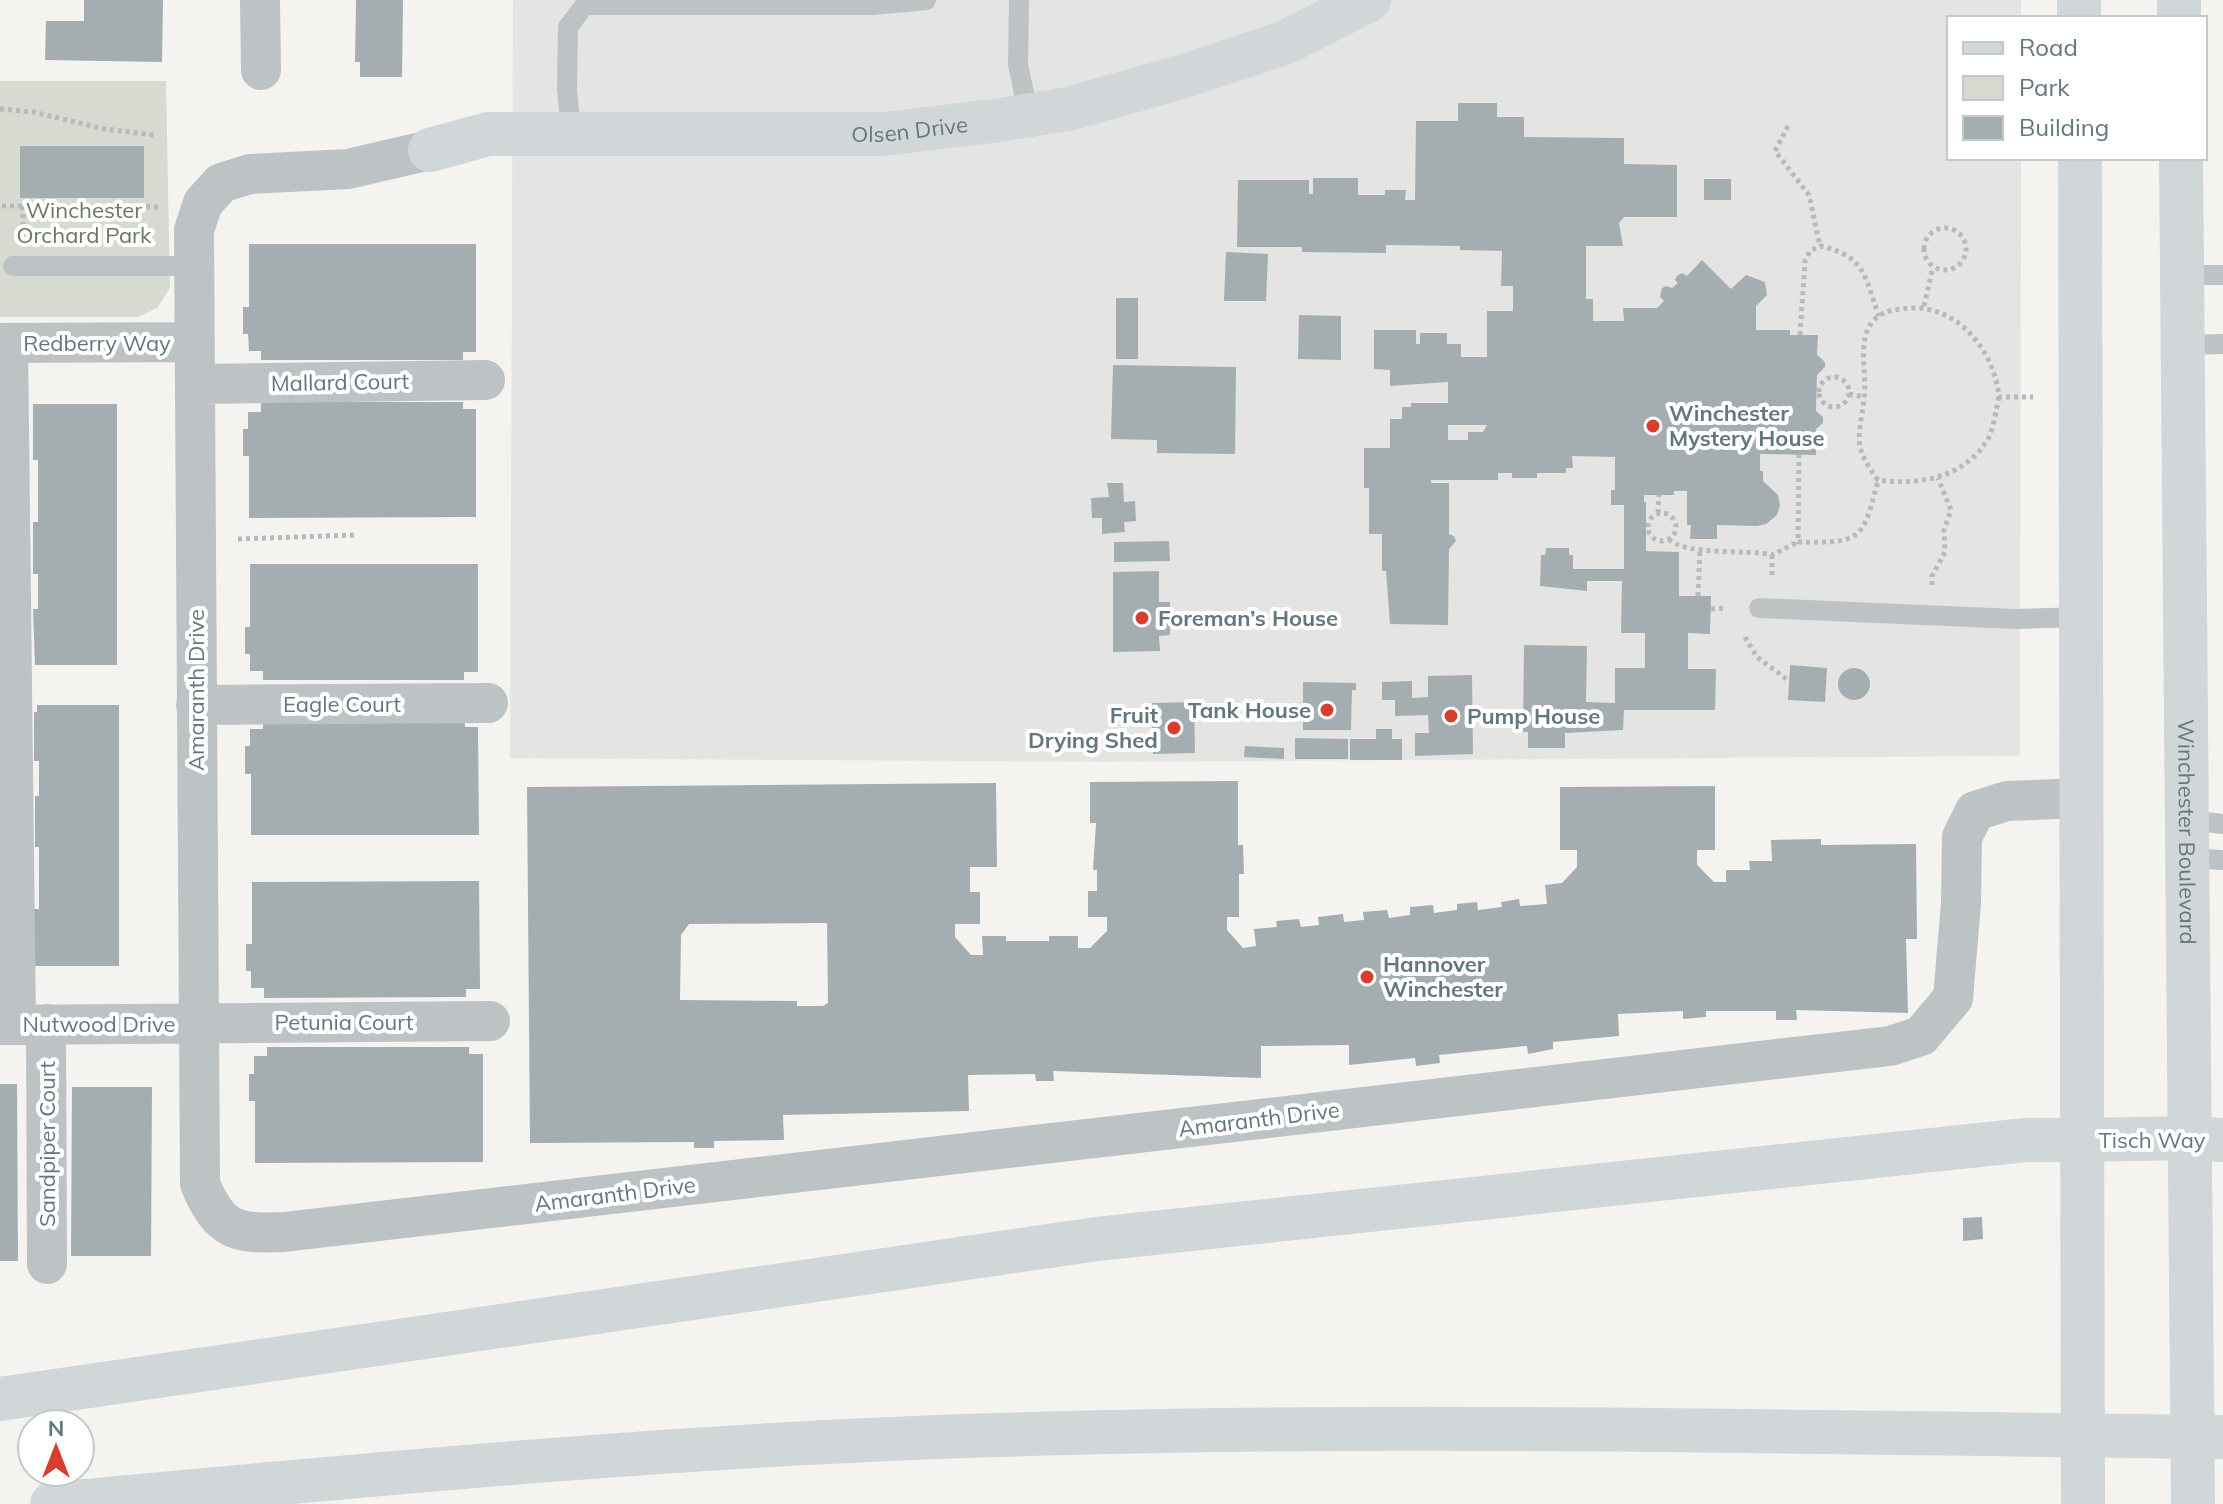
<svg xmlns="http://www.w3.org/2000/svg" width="2223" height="1504" viewBox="0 0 2223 1504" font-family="Mulish,sans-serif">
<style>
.built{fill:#e4e5e3}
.green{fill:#d6dad1}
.building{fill:#a4aeb0;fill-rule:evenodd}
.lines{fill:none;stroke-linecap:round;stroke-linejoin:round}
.path{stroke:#b7babc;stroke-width:5;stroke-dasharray:4 4;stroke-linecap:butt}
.lane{stroke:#bdc2c4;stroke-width:20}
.street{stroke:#bdc2c4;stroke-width:40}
.secondary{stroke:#d1d6d9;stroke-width:44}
.primary{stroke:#d1d6d9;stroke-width:44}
.highway{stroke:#d1d6d9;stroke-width:44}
.poi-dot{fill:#d73e2d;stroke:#fff;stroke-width:3}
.labels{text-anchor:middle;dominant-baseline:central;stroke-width:8;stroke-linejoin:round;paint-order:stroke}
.street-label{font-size:22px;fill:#64777f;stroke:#fff}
.park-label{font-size:22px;fill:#697763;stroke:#fff}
.poi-label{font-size:22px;font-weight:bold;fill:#64777f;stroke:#fff;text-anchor:start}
</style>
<rect width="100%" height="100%" fill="#f4f3f0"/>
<path class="built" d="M513 0H2021V18H1949V158H2021L2020 756 1105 762 510 758Z"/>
<path class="green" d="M0 81H166L170 288 157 308 138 317H0Z"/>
<path class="building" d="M84 0H163L162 62 45 60 46 21H84Z
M356 0H403L402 77H360V62H355Z
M1458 103H1497V117H1524V137L1624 138V164L1677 165V217H1624L1619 223 1623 246H1586V299H1593V321H1624L1623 308H1657L1664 301 1660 297 1662 288 1666 286 1672 288 1678 283 1675 280 1677 276 1682 273 1687 276 1702 260 1731 289 1746 275 1765 282 1767 295 1756 306V330H1790V335H1818L1817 355 1825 362V367L1817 375 1816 411 1823 417V423L1816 429V455L1760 454V471H1763V481L1778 495 1780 505 1777 515 1766 524 1757 526 1717 525V539H1690L1691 525H1687V491H1674V495H1644V502H1646V551L1679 552V596H1711L1710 634 1688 633V669H1716L1715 710H1624L1623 730 1565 733V748H1528V732H1523L1524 645 1587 646 1586 702 1615 703V668H1645V633H1621L1622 581H1587V591L1540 586 1541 555H1545L1546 548H1569V555H1573V569H1624V505H1611V490H1615V457L1572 456 1573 468H1566V473H1537V478H1512V473H1498V480H1431V483H1449V534L1454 536 1456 541 1449 549 1448 625 1390 624 1386 571H1382V534H1369V488H1364V448H1390V419H1402V407H1411V403H1448V382L1390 386V370L1374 369V330H1416V344H1420V333H1447V344H1461V357H1487V311H1513V286H1501L1502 251 1460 250V246L1386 245V253L1302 252V247H1237L1238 180H1309V194H1313V178H1358V195H1385V190H1406L1405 200H1415L1416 121H1458ZM1448 425H1487L1483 432H1468V440H1448Z
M20 146H144V198H20Z
M1704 179H1731V200H1704Z
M249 244H476V352H463V360H261V351H249L248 334H243V307H249Z
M1226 252 1268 254 1266 301H1224Z
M1116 298H1138V359H1116Z
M1299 315 1341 316V360L1298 359Z
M1113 365 1236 367 1235 454 1157 453V440L1111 439Z
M261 402H463V409H476V517L249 518V456H243V429H248V412H261Z
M33 404H117V665H35L33 609H38V574H33V522H38V460H33Z
M1107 483H1123L1124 502 1135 501 1136 521 1124 522 1125 532 1102 534V518H1092L1091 498 1109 497Z
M1169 541 1170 561 1114 562V542Z
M250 564H478V672H464V680H263V671H250V654H245V627H250Z
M1159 571V602H1170V635L1159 636 1160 651 1113 652V572Z
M1790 665 1827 668 1825 702 1788 700Z
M1838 684a16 16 0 1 1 32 0a16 16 0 1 1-32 0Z
M1472 675 1473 754 1415 756V733H1429L1428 715 1395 716V700H1382V682L1412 681V698L1428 697V676Z
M1303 682 1356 683V690H1352L1351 730H1303Z
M1194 702 1195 753 1153 754 1152 703Z
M37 705H119V966H34V909H39V847H35V796H39V761H34V712H37Z
M464 719 465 727H478L479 835H251V774H245V746H250V729H263V720Z
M1376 729H1392V739H1402V760H1350V739H1376Z
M1295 738 1348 739V759H1295Z
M1245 746 1284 748V759L1244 757Z
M1238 781V845H1243L1244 874H1239V917H1227V930L1243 948 1256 946 1254 929 1277 927 1276 921 1299 919 1301 927 1319 925 1318 917 1343 914 1344 922 1364 920 1363 912 1387 910 1389 918 1410 915V907L1433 905 1434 913 1457 910V904L1477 902 1478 910 1502 907 1501 902 1519 899 1520 906 1547 904 1545 885 1562 883 1577 867V850H1560V787L1715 786V850H1697V865L1714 882H1726V870H1750L1749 861H1772L1771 840 1821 839V845L1916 844 1917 939H1906L1908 1013 1796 1010 1797 1020H1776V1011H1706V1017L1683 1019V1011L1618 1014 1619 1036 1553 1042V1049L1528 1054 1527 1046 1439 1055 1440 1063 1416 1066 1415 1058 1349 1065V1045L1261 1046V1078L1053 1071 1054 1081H1036L1035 1074 968 1075 969 1111 783 1115 784 1140 714 1141V1148H694V1142L530 1143 527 787 996 783 997 867H970V892H980V924H955V937L971 955H983L982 936H1006V941H1049V936H1078V948H1090L1107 931V917H1088V891H1097V870H1093L1096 823H1090V782ZM827 923 828 1003 823 1006H797V1001L680 1000 681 935 689 924Z
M479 881 480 989H466V997L264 998V988H251V971H246V944H252V882Z
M267 1047H469V1054H483V1162L255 1163V1101H249V1074H254V1056H267Z
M0 1084H17L18 1261H0Z
M72 1087H152L151 1256H71Z
M1982 1217 1983 1239 1963 1241V1218Z"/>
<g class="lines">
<path class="path" d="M0 109 33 112 105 129 154 135
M1788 126 1775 151 1809 195 1820 246
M2 206 159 207
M23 206V237
M1924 249a21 21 0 1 1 42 0a21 21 0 1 1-42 0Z
M1924 306 1933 267
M1800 335 1805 261 1810 251 1820 246C1866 256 1864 276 1879 316
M1819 392a15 15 0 1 1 30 0a15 15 0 1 1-30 0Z
M1849 394 1865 397
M1999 397C1996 409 1994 428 1988 439 1965 478 1918 486 1878 480 1852 445 1859 439 1864 399 1868 375 1856 341 1873 321 1881 312 1891 310 1901 309 1954 300 1994 348 1999 397H2033
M1799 454 1798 542C1860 543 1863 542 1878 480
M1658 513 1659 495
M1648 527a14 14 0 1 1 28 0a14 14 0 1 1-28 0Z
M238 539 355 535
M1669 539C1685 556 1745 549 1772 555L1798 542
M1772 555V578
M1932 585V576L1945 552 1944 530 1951 510 1938 478
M1698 596 1700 549
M1711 609 1727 608
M1745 637 1757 657 1789 681"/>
<path class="lane" d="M1019 0 1018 65 1029 116
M571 133 567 89 568 27 585 5H873L926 0
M13 266H194
M2183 275H2223
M2182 345 2223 344
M1759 608 2016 619 2081 617
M2188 820 2223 824
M2188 858 2223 860"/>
<path class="street" d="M260 0 261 70
M430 150 348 169 250 174 221 183 203 203 194 230 200 1184C220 1231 235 1234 284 1232L1890 1046 1921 1036 1953 998 1961 903 1962 837 1975 811 2007 801 2082 798
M0 343 195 342
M8 343 16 1025
M195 384 485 380
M196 705 488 703
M46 1024 47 1264
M0 1025 490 1021"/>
<g class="secondary">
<path id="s1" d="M430 150 488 134H884L1001 120 1068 109 1181 77 1284 43 1369 0"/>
<path d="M2191 1138 2223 1140"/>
</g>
<g class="primary">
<path d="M2079 0V18"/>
<path d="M2179 0V18"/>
<path d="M2080 158 2083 1504"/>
<path id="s2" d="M2181 158 2193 1504"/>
<path d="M2080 1140 2191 1138"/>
</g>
<path class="highway" d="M0 1399 1097 1239 2026 1140H2080
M52 1504C367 1475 683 1444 1000 1435 1407 1422 1815 1433 2223 1437"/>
</g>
<g class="poi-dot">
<circle cx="1653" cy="426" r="8"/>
<circle cx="1142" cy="618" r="8"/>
<circle cx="1327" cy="710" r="8"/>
<circle cx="1451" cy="716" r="8"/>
<circle cx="1174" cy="728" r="8"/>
<circle cx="1367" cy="977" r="8"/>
</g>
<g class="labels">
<g class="street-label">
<text stroke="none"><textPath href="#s1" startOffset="482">Olsen Drive</textPath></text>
<text x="97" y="343">Redberry Way</text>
<text transform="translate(340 382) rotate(-1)">Mallard Court</text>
<text transform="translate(196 690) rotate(-90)">Amaranth Drive</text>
<text x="342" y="704">Eagle Court</text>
<text stroke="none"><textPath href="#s2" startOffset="674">Winchester Boulevard</textPath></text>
<text x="344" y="1022">Petunia Court</text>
<text x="99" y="1024">Nutwood Drive</text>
<text transform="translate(1259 1119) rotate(-7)">Amaranth Drive</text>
<text x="2152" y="1140">Tisch Way</text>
<text transform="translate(47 1144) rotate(-90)">Sandpiper Court</text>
<text transform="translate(615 1194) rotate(-7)">Amaranth Drive</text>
</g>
<g class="park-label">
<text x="84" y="210">Winchester<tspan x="84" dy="25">Orchard Park</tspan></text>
</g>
<g class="poi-label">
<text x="1669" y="413">Winchester<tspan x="1669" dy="25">Mystery House</tspan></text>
<text x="1158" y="618">Foreman’s House</text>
<text x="1311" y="710" text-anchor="end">Tank House</text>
<text x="1158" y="715" text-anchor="end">Fruit<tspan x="1158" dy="25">Drying Shed</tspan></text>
<text x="1467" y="716">Pump House</text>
<text x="1383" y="964">Hannover<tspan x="1383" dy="25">Winchester</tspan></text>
</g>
</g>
<rect x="1947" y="16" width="260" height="144" fill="#ffffff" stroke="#c1c9cc" stroke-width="2"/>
<rect x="1963" y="42" width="40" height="12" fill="#d1d6d9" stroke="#c1c9cc" stroke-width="2"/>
<text x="2019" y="56" font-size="24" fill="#64777f">Road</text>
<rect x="1963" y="76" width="40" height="24" fill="#d6dad1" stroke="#c1c9cc" stroke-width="2"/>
<text x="2019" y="96" font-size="24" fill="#64777f">Park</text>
<rect x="1963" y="116" width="40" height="24" fill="#a4aeb0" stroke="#c1c9cc" stroke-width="2"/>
<text x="2019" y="136" font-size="24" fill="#64777f">Building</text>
<g transform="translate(56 1448)"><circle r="38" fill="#ffffff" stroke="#c1c9cc" stroke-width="2"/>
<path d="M0-6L14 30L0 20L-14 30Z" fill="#d73e2d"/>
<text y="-12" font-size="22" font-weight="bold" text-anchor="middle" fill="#64777f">N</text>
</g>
</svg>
